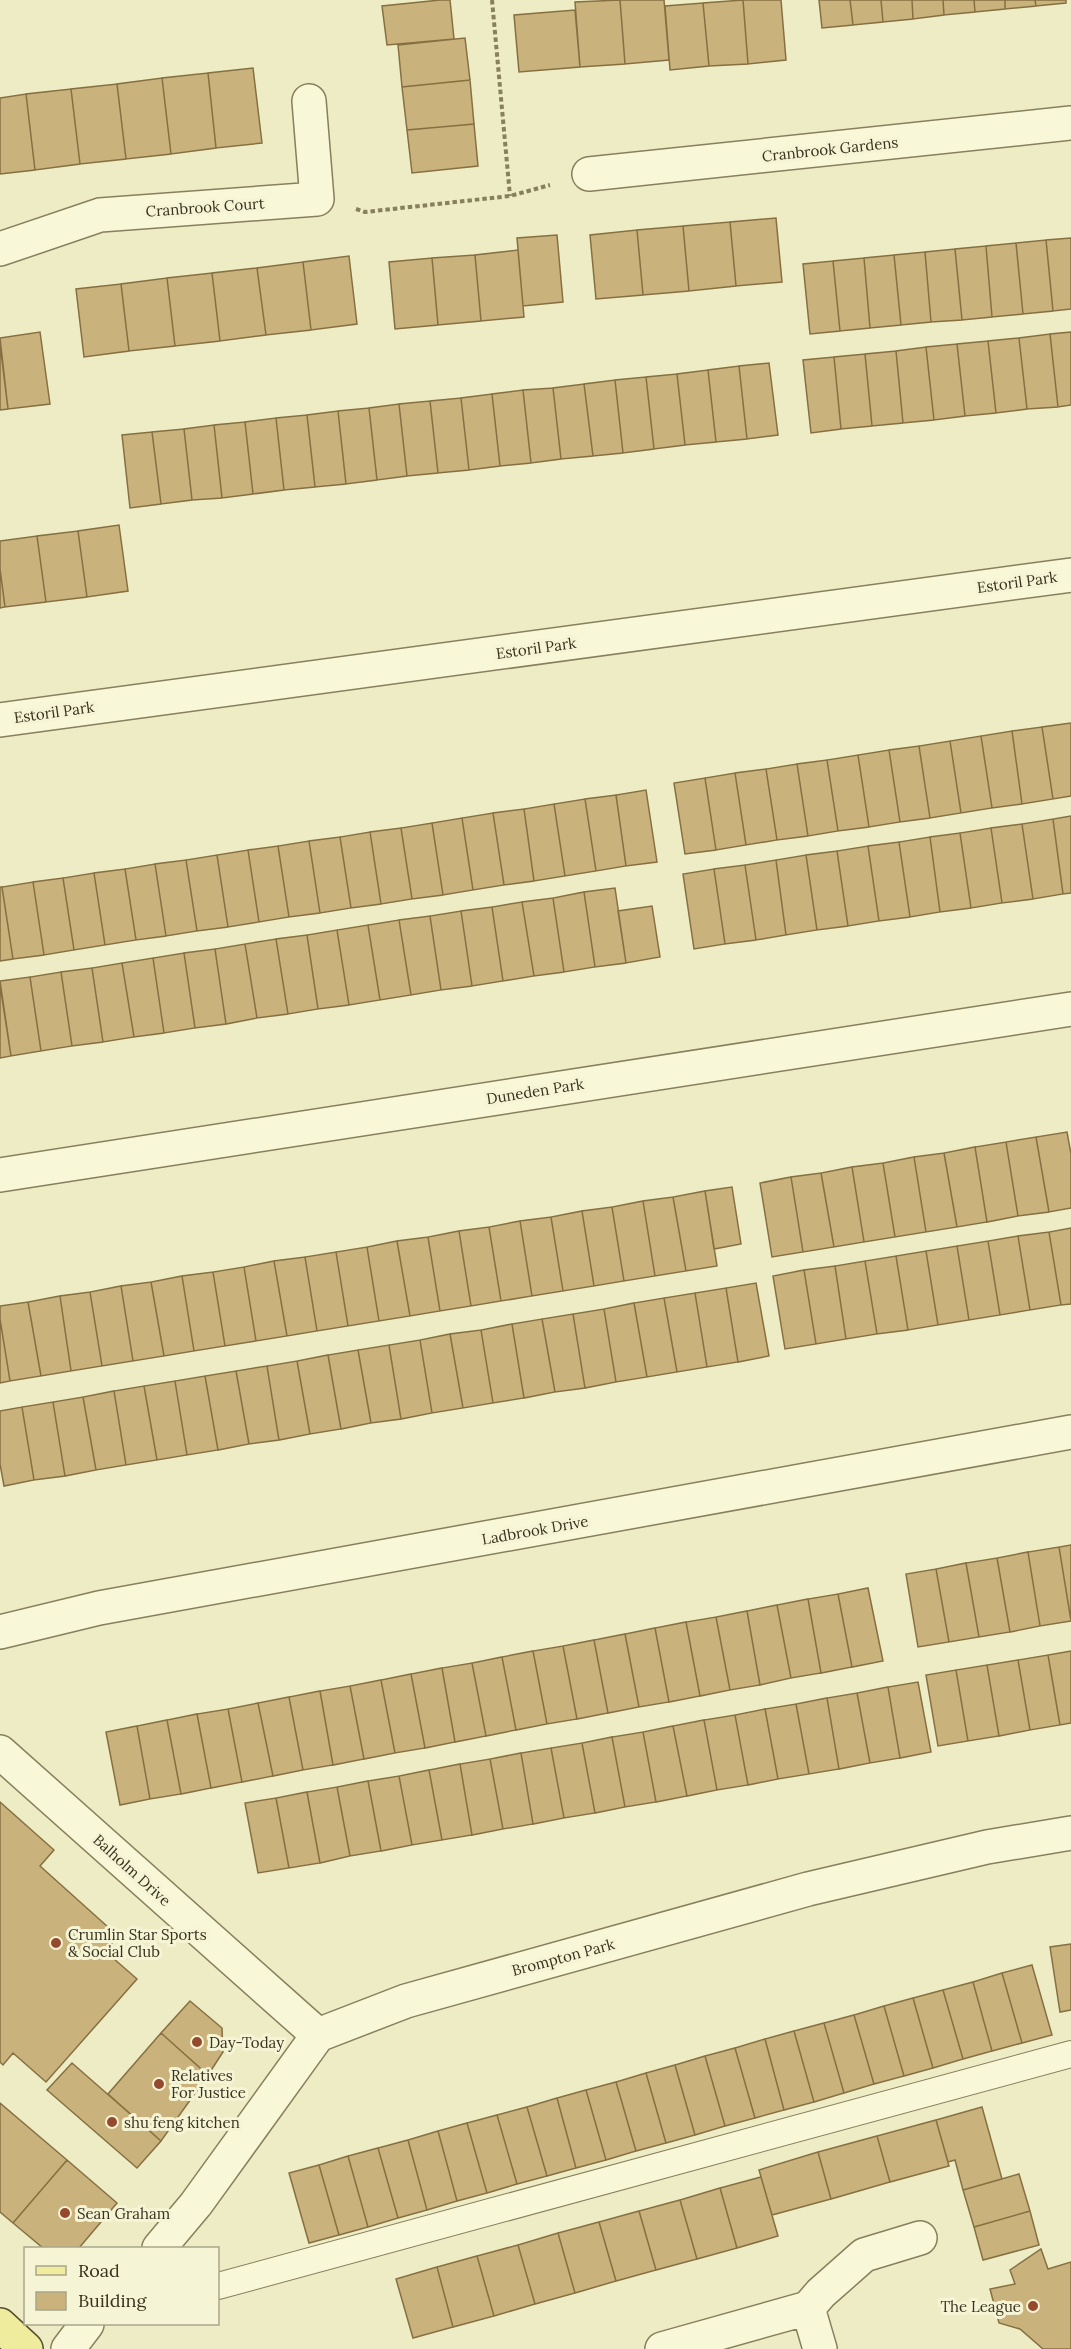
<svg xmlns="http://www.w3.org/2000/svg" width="1071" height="2349" viewBox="0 0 1071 2349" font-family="Lora,serif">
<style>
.building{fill:#cab27c;stroke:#867042;stroke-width:1.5}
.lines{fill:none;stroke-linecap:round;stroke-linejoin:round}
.service-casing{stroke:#887f5c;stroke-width:28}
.minor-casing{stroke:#887f5c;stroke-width:36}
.primary-casing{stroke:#564c30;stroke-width:36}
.path{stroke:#887f5c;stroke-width:4;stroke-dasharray:4.5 3;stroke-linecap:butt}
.service{stroke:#f8f7d8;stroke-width:26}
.minor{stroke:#f8f7d8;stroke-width:33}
.primary{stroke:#efec9e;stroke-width:33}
.poi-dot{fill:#95492d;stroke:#f5f4d5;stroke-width:2}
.labels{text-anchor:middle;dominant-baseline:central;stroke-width:6;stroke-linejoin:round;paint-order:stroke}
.street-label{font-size:15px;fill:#38321f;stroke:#f5f4d5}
.poi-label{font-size:15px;fill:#38321f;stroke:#f5f4d5;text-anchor:start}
</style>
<rect width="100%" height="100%" fill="#edecc5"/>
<path class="building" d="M440 0H450L454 39 387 45 382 6Z
M620 0H664L669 60 625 64Z
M620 0 625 64 580 67 575 2Z
M743 0H781L786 60 748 64Z
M743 0 748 64 709 66 703 3Z
M819 0H850L853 25 822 28Z
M850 0H881L883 22 853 25Z
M881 0H912L913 19 883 22Z
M912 0H943L944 15 913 19Z
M943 0H974L975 12 944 15Z
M974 0H1005V9L975 12Z
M1005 0H1035L1036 6 1005 9Z
M1035 0H1066V3L1036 6Z
M703 3 709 66 670 70 665 6Z
M575 10 580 67 519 72 514 15Z
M465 38 470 80 402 87 398 45Z
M253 68 262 143 216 148 208 73Z
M208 73 216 148 171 154 162 78Z
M162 78 171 154 126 159 117 84Z
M470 80 474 124 407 130 402 87Z
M117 84 126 159 80 164 71 89Z
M71 89 80 164 35 170 26 94Z
M26 94 35 170 0 174V98Z
M474 124 478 166 412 173 407 130Z
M776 218 782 282 736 286 730 222Z
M730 222 736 286 689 291 683 226Z
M683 226 689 291 643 295 637 230Z
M637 230 643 295 596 299 590 235Z
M557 235 563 302 523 306 517 238Z
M1071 238V309L1053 311 1046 240Z
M1046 240 1053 311 1023 314 1016 243Z
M1016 243 1023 314 992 317 986 246Z
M986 246 992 317 962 320 955 249Z
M955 249 962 320 931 322 925 252Z
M518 250 524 317 481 321 475 255Z
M925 252 931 322 901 325 894 255Z
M475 255 481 321 438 325 432 258Z
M894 255 901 325 870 328 864 258Z
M349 256 357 324 311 330 303 262Z
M432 258 438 325 395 329 389 262Z
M864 258 870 328 840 331 833 261Z
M833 261 840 331 810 334 803 264Z
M303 262 311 330 266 335 257 268Z
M257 268 266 335 220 341 212 273Z
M212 273 220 341 175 346 167 278Z
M167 278 175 346 129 351 121 284Z
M121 284 129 351 84 357 76 289Z
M40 332 50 404 8 409 0 338Z
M1071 332V405L1058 407 1050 334Z
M1050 334 1058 407 1027 409 1019 338Z
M1019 338 1027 409 996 413 988 341Z
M988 341 996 413 965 416 957 344Z
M0 344 8 409 0 410Z
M957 344 965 416 934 420 926 347Z
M926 347 934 420 903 423 896 351Z
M896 351 903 423 872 426 865 354Z
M865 354 872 426 841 429 834 357Z
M834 357 841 429 811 433 803 360Z
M769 363 778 435 747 439 739 366Z
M739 366 747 439 716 442 708 370Z
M708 370 716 442 685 445 677 374Z
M677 374 685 445 654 449 646 377Z
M646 377 654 449 623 453 615 380Z
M615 380 623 453 593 456 584 384Z
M584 384 593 456 561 459 553 388Z
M553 388 561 459 531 463 523 390Z
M523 390 531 463 500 466 492 394Z
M492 394 500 466 469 470 461 398Z
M461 398 469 470 438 473 430 401Z
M430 401 438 473 407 476 399 404Z
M399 404 407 476 377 480 369 408Z
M369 408 377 480 346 484 338 411Z
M338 411 346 484 315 487 307 415Z
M307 415 315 487 284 490 276 418Z
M276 418 284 490 253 494 245 422Z
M245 422 253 494 222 498 214 425Z
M214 425 222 498 192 500 184 429Z
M184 429 192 500 161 504 152 432Z
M152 432 161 504 130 508 122 435Z
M119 525 128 591 87 597 78 531Z
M78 531 87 597 46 602 37 536Z
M37 536 46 602 5 607 0 569V541Z
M0 569 5 607 0 608Z
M1071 723V796L1053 799 1042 727Z
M1042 727 1053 799 1022 804 1012 731Z
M1012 731 1022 804 992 808 981 736Z
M981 736 992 808 961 813 950 741Z
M950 741 961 813 930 818 919 746Z
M919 746 930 818 900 822 889 750Z
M889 750 900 822 869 827 858 755Z
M858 755 869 827 838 831 827 760Z
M827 760 838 831 808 836 797 764Z
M797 764 808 836 777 840 766 769Z
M766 769 777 840 746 845 735 773Z
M735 773 746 845 716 850 705 778Z
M705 778 716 850 685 854 674 783Z
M646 790 657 862 626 866 616 795Z
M616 795 626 866 596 871 585 799Z
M585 799 596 871 565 876 554 804Z
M554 804 565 876 534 881 524 809Z
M524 809 534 881 504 885 493 813Z
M493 813 504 885 473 890 462 818Z
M1071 816V893L1063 894 1053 819Z
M462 818 473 890 443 895 432 823Z
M1053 819 1063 894 1033 899 1022 824Z
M432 823 443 895 412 899 401 828Z
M1022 824 1033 899 1002 903 991 828Z
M401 828 412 899 381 904 370 832Z
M991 828 1002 903 971 908 960 833Z
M370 832 381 904 351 908 340 837Z
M960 833 971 908 940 912 930 837Z
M340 837 351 908 320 913 309 841Z
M930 837 940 912 910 917 899 842Z
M309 841 320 913 289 917 278 846Z
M899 842 910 917 879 921 868 846Z
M278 846 289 917 259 922 248 850Z
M868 846 879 921 848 926 837 851Z
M248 850 259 922 228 927 217 855Z
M837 851 848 926 817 930 806 855Z
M217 855 228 927 197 931 186 860Z
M806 855 817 930 786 935 776 860Z
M186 860 197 931 166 936 155 864Z
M776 860 786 935 756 940 745 865Z
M155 864 166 936 136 940 125 869Z
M745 865 756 940 725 944 714 869Z
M125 869 136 940 105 945 94 873Z
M714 869 725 944 694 949 683 874Z
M94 873 105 945 74 950 63 878Z
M63 878 74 950 44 955 33 882Z
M33 882 44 955 13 959 2 887Z
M0 887H2L13 959 0 961Z
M615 888 626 963 595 967 584 892Z
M584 892 595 967 564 972 553 898Z
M553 898 564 972 534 976 522 902Z
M522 902 534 976 503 981 492 907Z
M652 906 660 957 626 963 618 911Z
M492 907 503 981 472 986 461 911Z
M461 911 472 986 441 990 430 916Z
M430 916 441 990 411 995 399 920Z
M399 920 411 995 380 1000 368 925Z
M368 925 380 1000 349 1005 337 930Z
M337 930 349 1005 318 1009 307 935Z
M307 935 318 1009 288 1014 276 939Z
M276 939 288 1014 257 1018 245 944Z
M245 944 257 1018 226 1024 215 949Z
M215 949 226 1024 195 1028 184 953Z
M184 953 195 1028 164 1033 153 958Z
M153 958 164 1033 134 1037 122 963Z
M122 963 134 1037 103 1042 92 968Z
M92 968 103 1042 72 1046 61 972Z
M61 972 72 1046 41 1051 30 977Z
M30 977 41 1051 11 1056 0 981Z
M0 985 11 1056 0 1058Z
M1067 1132 1071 1154V1208L1049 1212 1036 1137Z
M1036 1137 1049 1212 1018 1216 1006 1142Z
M1006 1142 1018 1216 987 1222 975 1147Z
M975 1147 987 1222 957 1227 944 1153Z
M944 1153 957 1227 926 1232 914 1157Z
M914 1157 926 1232 895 1237 883 1163Z
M883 1163 895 1237 864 1242 852 1167Z
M852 1167 864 1242 834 1247 821 1173Z
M821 1173 834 1247 803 1252 791 1177Z
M791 1177 803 1252 772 1257 760 1183Z
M732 1187 741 1244 714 1249 705 1191Z
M705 1191 717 1266 686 1271 673 1197Z
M673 1197 686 1271 655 1276 643 1201Z
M643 1201 655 1276 624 1281 612 1207Z
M612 1207 624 1281 594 1286 582 1211Z
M582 1211 594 1286 563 1291 551 1217Z
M551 1217 563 1291 532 1296 520 1221Z
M520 1221 532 1296 501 1301 489 1227Z
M489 1227 501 1301 471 1306 459 1231Z
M1071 1228V1304L1061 1305 1049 1232Z
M459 1231 471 1306 440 1311 428 1237Z
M1049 1232 1061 1305 1030 1310 1018 1236Z
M1018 1236 1030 1310 1000 1315 988 1241Z
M428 1237 440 1311 410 1316 397 1241Z
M397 1241 410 1316 379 1321 367 1247Z
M988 1241 1000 1315 969 1320 957 1246Z
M957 1246 969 1320 938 1325 926 1251Z
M367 1247 379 1321 348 1326 336 1252Z
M926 1251 938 1325 908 1330 896 1256Z
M336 1252 348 1326 317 1331 305 1257Z
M896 1256 908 1330 877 1334 865 1261Z
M305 1257 317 1331 287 1336 274 1261Z
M274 1261 287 1336 256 1341 244 1267Z
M865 1261 877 1334 846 1339 835 1266Z
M835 1266 846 1339 816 1344 804 1270Z
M244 1267 256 1341 225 1346 213 1272Z
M804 1270 816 1344 785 1349 773 1276Z
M213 1272 225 1346 194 1351 182 1276Z
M182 1276 194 1351 164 1356 151 1282Z
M151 1282 164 1356 133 1361 121 1286Z
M756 1283 769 1356 738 1362 726 1288Z
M121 1286 133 1361 102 1366 90 1292Z
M726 1288 738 1362 707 1367 695 1293Z
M90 1292 102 1366 71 1371 60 1296Z
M695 1293 707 1367 677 1372 664 1298Z
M60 1296 71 1371 41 1376 28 1302Z
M664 1298 677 1372 647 1377 634 1303Z
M28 1302 41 1376 10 1381 0 1319V1306Z
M634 1303 647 1377 616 1382 604 1309Z
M604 1309 616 1382 585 1388 573 1314Z
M573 1314 585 1388 555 1392 542 1319Z
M0 1319 10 1381 0 1383Z
M542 1319 555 1392 524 1398 512 1324Z
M512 1324 524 1398 493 1403 481 1330Z
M481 1330 493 1403 463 1408 450 1334Z
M450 1334 463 1408 432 1413 420 1340Z
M420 1340 432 1413 401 1419 389 1345Z
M389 1345 401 1419 371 1423 358 1350Z
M358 1350 371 1423 341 1429 328 1355Z
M328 1355 341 1429 310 1434 297 1361Z
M297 1361 310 1434 279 1440 267 1366Z
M267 1366 279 1440 249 1444 236 1371Z
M236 1371 249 1444 218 1450 205 1376Z
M205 1376 218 1450 187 1455 175 1381Z
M175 1381 187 1455 157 1460 144 1386Z
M144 1386 157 1460 126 1465 114 1391Z
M114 1391 126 1465 96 1470 83 1397Z
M83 1397 96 1470 65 1476 53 1402Z
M53 1402 65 1476 34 1480 22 1407Z
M22 1407 34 1480 4 1486 0 1464V1411Z
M1071 1545V1620L1059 1547Z
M1059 1547 1071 1621 1040 1626 1028 1552Z
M1028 1552 1040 1626 1010 1632 997 1558Z
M997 1558 1010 1632 979 1637 966 1563Z
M966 1563 979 1637 949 1642 936 1569Z
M936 1569 949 1642 918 1647 906 1574Z
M868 1588 883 1661 852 1667 838 1594Z
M838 1594 852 1667 821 1673 808 1599Z
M808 1599 821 1673 791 1678 777 1605Z
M777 1605 791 1678 760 1685 747 1611Z
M747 1611 760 1685 730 1690 716 1617Z
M716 1617 730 1690 700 1696 686 1622Z
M686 1622 700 1696 669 1702 655 1628Z
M655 1628 669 1702 639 1707 625 1634Z
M625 1634 639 1707 608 1713 594 1640Z
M594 1640 608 1713 577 1719 563 1646Z
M563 1646 577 1719 547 1724 533 1651Z
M533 1651 547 1724 516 1730 502 1657Z
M1071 1651V1723L1060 1725 1048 1655Z
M1048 1655 1060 1725 1030 1730 1018 1660Z
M502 1657 516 1730 486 1736 472 1663Z
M1018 1660 1030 1730 999 1736 987 1665Z
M472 1663 486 1736 455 1742 442 1668Z
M987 1665 999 1736 968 1741 956 1670Z
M442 1668 455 1742 425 1748 411 1674Z
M956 1670 968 1741 938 1746 926 1675Z
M411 1674 425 1748 395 1753 381 1680Z
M381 1680 395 1753 364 1759 350 1686Z
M918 1682 931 1752 900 1758 888 1687Z
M350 1686 364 1759 333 1765 320 1691Z
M888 1687 900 1758 870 1763 857 1693Z
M320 1691 333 1765 303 1770 289 1697Z
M857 1693 870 1763 839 1769 827 1698Z
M289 1697 303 1770 273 1776 258 1703Z
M827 1698 839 1769 809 1774 796 1704Z
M258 1703 273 1776 242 1782 228 1709Z
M796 1704 809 1774 778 1779 765 1709Z
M228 1709 242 1782 211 1788 197 1714Z
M765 1709 778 1779 748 1785 735 1715Z
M197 1714 211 1788 181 1794 167 1720Z
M735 1715 748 1785 717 1790 704 1720Z
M167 1720 181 1794 150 1799 137 1726Z
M704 1720 717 1790 687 1796 673 1726Z
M137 1726 150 1799 120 1805 106 1732Z
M673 1726 687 1796 656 1802 643 1732Z
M643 1732 656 1802 625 1807 612 1737Z
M612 1737 625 1807 595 1813 582 1743Z
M582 1743 595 1813 564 1818 551 1748Z
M551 1748 564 1818 533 1824 521 1753Z
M521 1753 533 1824 503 1829 490 1759Z
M490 1759 503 1829 472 1835 460 1764Z
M460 1764 472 1835 442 1840 429 1770Z
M429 1770 442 1840 412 1845 399 1776Z
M399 1776 412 1845 381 1851 368 1781Z
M368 1781 381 1851 350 1856 337 1787Z
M337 1787 350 1856 320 1863 307 1792Z
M307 1792 320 1863 289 1868 276 1798Z
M276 1798 289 1868 258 1873 245 1803Z
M0 1802 54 1850 40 1866 118 1936 105 1951 137 1979 46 2082 13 2053 3 2065 0 2062Z
M1071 1944V2010L1060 2012 1050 1947Z
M1032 1965 1052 2035 1022 2043 1002 1973Z
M1002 1973 1022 2043 992 2051 973 1982Z
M973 1982 992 2051 963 2059 943 1990Z
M943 1990 963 2059 933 2068 913 1998Z
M913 1998 933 2068 904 2076 884 2006Z
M190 2001 222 2028 223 2052 208 2075 161 2033Z
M884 2006 904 2076 874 2084 854 2015Z
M854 2015 874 2084 844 2093 824 2023Z
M824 2023 844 2093 814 2102 794 2031Z
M794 2031 814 2102 784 2110 765 2039Z
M161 2033 208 2075 161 2141 108 2094Z
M765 2039 784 2110 755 2118 735 2048Z
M735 2048 755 2118 725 2126 705 2056Z
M705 2056 725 2126 695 2135 675 2065Z
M72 2063 161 2141 137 2168 47 2090Z
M675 2065 695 2135 666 2143 646 2073Z
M646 2073 666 2143 636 2151 616 2082Z
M616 2082 636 2151 606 2160 586 2090Z
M586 2090 606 2160 576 2168 557 2098Z
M557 2098 576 2168 547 2176 527 2107Z
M0 2103 67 2160 13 2223 0 2212Z
M527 2107 547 2176 517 2184 497 2115Z
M982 2107 1002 2179 963 2190 955 2160 948 2162 936 2120Z
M497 2115 517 2184 487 2193 467 2123Z
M936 2120 949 2166 890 2182 877 2136Z
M467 2123 487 2193 457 2201 438 2131Z
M438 2131 457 2201 427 2210 408 2140Z
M877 2136 890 2182 831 2199 818 2152Z
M408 2140 427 2210 398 2218 378 2148Z
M378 2148 398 2218 368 2227 348 2156Z
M818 2152 831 2199 772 2215 759 2170Z
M348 2156 368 2227 339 2235 319 2165Z
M67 2160 117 2203 79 2248H43L13 2223Z
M319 2165 339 2235 309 2243 289 2173Z
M1019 2174 1030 2211 974 2227 963 2190Z
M761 2177 778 2236 737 2248 720 2188Z
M720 2188 737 2248 697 2259 680 2200Z
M680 2200 697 2259 656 2270 639 2211Z
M639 2211 656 2270 616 2281 599 2222Z
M1030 2211 1039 2245 983 2260 974 2227Z
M599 2222 616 2281 575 2293 558 2233Z
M558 2233 575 2293 535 2304 518 2245Z
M518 2245 535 2304 494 2316 477 2256Z
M1041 2249 1048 2269 1071 2262V2349H1043L1020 2329 999 2323 990 2289 1015 2284 1010 2270Z
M477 2256 494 2316 453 2327 437 2267Z
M437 2267 453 2327 413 2338 396 2279Z"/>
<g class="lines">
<defs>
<path id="service" d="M218 2286 1071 2054"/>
<path id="minor" d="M589 174 1071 123
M0 249 100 215 317 199 309 101
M0 720 1071 575
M0 1175 1071 1009
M0 1632 99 1608 1071 1432
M0 1752 318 2035
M159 2248 196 2204 318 2035 406 2001 808 1889 987 1847 1071 1833
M808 2308 820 2349
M68 2349 87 2324
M662 2349 808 2308 821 2293 864 2255 920 2238"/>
<path id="primary" d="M0 2325 26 2349"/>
</defs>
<use href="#service" class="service-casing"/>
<use href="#minor" class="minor-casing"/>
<use href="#primary" class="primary-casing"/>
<path class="path" d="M492 0 510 196
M356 209 365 212 510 196 550 185"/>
<use href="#service" class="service"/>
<use href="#minor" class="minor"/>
<use href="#primary" class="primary"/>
</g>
<g class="poi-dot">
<circle cx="56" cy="1943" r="6"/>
<circle cx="197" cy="2042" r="6"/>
<circle cx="159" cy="2084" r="6"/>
<circle cx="112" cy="2122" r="6"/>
<circle cx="65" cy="2213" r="6"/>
<circle cx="1033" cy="2306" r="6"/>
</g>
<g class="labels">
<g class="street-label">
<text transform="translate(830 149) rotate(-6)">Cranbrook Gardens</text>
<text transform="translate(205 207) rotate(-4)">Cranbrook Court</text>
<text transform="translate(1017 582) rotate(-8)">Estoril Park</text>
<text transform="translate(536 648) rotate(-8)">Estoril Park</text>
<text transform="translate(54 712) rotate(-8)">Estoril Park</text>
<text transform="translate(535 1091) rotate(-9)">Duneden Park</text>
<text transform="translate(535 1530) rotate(-10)">Ladbrook Drive</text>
<text transform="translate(132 1870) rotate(42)">Balholm Drive</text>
<text transform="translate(563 1957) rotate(-15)">Brompton Park</text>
</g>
<g class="poi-label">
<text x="68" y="1934">Crumlin Star Sports<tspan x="68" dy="17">&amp; Social Club</tspan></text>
<text x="209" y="2042">Day-Today</text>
<text x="171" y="2075">Relatives<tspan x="171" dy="17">For Justice</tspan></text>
<text x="124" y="2122">shu feng kitchen</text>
<text x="77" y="2213">Sean Graham</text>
<text x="1021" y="2306" text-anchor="end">The League</text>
</g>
</g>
<rect x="24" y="2247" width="195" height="78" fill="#f5f4d5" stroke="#a9a68c" stroke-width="1.5"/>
<rect x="36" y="2266" width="30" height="9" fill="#efec9e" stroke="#a9a68c" stroke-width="1.5"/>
<text x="78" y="2277" font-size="18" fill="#38321f">Road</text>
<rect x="36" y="2292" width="30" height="18" fill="#cab27c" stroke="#a9a68c" stroke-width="1.5"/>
<text x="78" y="2307" font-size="18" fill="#38321f">Building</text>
</svg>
